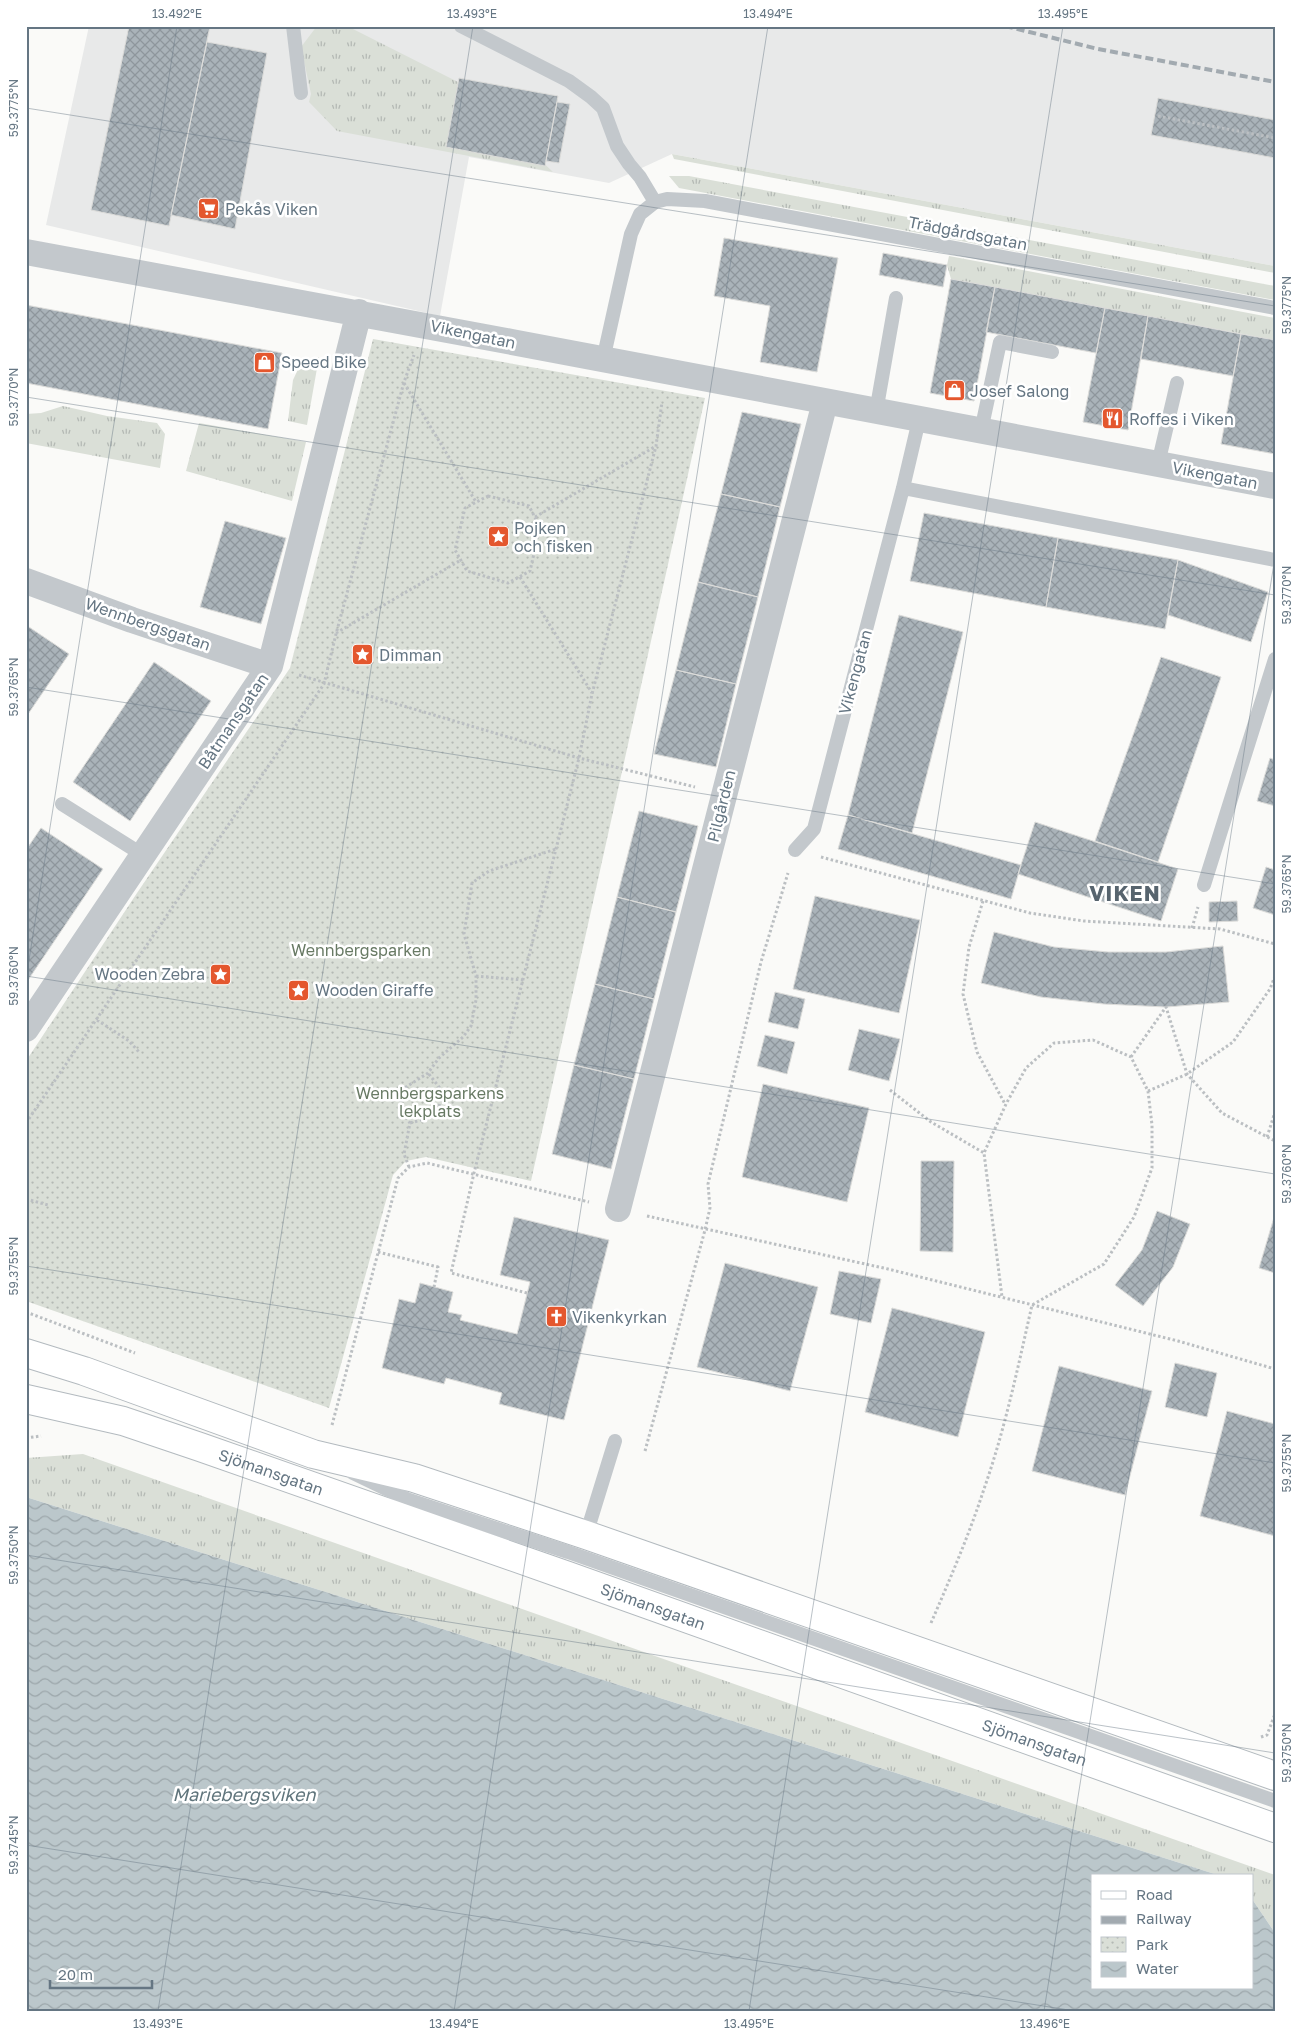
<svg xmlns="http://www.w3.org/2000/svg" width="1301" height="2037" viewBox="0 0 1301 2037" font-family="'Golos Text',sans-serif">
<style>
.built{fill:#e8e9e9}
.grass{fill:url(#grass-tufts)}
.park{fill:url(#park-dots)}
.water{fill:url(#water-waves)}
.building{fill:url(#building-cross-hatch);stroke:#dcdcda}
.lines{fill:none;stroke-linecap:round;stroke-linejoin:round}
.secondary-casing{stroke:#b3babf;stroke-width:30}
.path{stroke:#bbbfc2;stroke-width:3;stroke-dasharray:2.5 2.5;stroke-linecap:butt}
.lane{stroke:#c3c8cc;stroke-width:14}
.street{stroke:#c3c8cc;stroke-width:26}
.secondary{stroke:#fff;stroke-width:28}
.rail{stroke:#a2aab0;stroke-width:4;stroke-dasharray:8 4;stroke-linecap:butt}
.ticks{fill:none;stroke:#657683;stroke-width:1;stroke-opacity:0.45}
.labels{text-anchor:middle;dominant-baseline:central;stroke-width:5;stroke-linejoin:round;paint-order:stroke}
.poi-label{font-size:16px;fill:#657683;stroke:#fff;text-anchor:start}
.street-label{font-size:16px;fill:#657683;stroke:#fff}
.park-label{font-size:16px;fill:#687a64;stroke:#fff}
.water-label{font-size:18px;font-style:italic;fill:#60757c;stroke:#fff}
.district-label{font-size:21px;font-weight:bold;letter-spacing:1px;fill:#57646e;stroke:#fff}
.neatline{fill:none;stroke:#657683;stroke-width:2}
.ticks-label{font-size:12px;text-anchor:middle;fill:#657683}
</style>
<defs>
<pattern id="grass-tufts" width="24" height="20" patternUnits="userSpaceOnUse" patternTransform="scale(1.25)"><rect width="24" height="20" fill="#dadfd7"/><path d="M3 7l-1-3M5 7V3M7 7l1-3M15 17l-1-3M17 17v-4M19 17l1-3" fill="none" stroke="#b4b9b4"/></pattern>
<pattern id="park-dots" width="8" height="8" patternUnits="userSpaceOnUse" patternTransform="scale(1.25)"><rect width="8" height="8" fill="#dadfd7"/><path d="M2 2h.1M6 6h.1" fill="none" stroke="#b4b9b4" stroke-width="1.8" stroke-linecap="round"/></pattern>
<pattern id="water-waves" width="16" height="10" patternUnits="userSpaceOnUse" patternTransform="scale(1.25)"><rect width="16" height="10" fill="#bbc7cb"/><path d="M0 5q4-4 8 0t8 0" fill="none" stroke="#9ca6aa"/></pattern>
<pattern id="building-cross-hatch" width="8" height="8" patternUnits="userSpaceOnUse" patternTransform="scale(1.25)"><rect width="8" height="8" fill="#aab3b9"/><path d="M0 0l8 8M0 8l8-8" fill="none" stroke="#8e969c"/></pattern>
</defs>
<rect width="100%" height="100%" fill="#fafaf8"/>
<path class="built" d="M89 26H1275V266L672 154 609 183 469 157 440 316 46 225Z"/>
<path class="grass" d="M317 26H354L353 29 458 82 553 172 337 131 309 102 311 94 301 47Z
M672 154 1275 266V273L674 159Z
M669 176H689L1275 286V300L679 188Z
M949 256 1275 318V340L951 279 947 265Z
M319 357 307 425 288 421 293 380 301 363Z
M63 406 107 416 157 423 165 434 160 468 26 443V414L41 413Z
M199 423 306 442 292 501 186 471Z
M83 1454 1275 1875V1933L1252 1899V1876H1221L26 1497V1458Z"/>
<path class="park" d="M373 339 705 398 531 1181 426 1157 406 1161 393 1175 329 1408 26 1301V1061L137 893 290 668Z"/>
<path class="water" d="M26 1497 1221 1876H1092V1988H1252V1899L1275 1933V2011H26Z"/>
<path class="building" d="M129 26H210L169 226 91 210Z
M207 42 267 53 235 229 171 215Z
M459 78 558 96 545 166 446 147Z
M1158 98 1275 120V158L1151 135Z
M557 102 570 104 559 163 546 161Z
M724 238 838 258 817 372 760 362 770 306 714 296Z
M883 253 947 265 943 287 879 275Z
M951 279 995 287 974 401 930 393Z
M995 287 1105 308 1096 353 986 332Z
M26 305 282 353 268 429 26 383Z
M1105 308 1148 316 1128 430 1083 422Z
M1148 316 1241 334 1233 376 1141 359Z
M1241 334 1275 340V454L1221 444Z
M742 412 801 424 780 507 721 494Z
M721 494 780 507 758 597 698 582Z
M924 513 1058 538 1046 607 910 581Z
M225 521 286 538 261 624 200 607Z
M1058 538 1178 560 1165 629 1046 607Z
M1178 560 1268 592 1251 642 1168 615Z
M698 582 758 597 736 684 676 670Z
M899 615 963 632 912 833 848 815Z
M26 625 69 654 26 717Z
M1161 657 1221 677 1158 862 1095 841Z
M154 662 211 701 130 821 73 782Z
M676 670 736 684 716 767 654 754Z
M1270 758 1275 760V806L1257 801Z
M639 811 698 826 676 912 617 897Z
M848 815 1021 865 1011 899 838 849Z
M1035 822 1178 869 1161 921 1018 874Z
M41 828 103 869 26 983V850Z
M1266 867 1275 870V915L1253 908Z
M815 896 920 920 899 1013 793 989Z
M617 897 676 912 654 999 595 984Z
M1237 901 1238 921 1209 922V902Z
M994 932 1054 947 1108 952H1166L1223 946 1229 1002 1166 1007 1104 1004 1041 997 981 983Z
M595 984 654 999 634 1079 574 1065Z
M775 992 805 999 798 1029 768 1022Z
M859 1029 900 1039 889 1081 848 1070Z
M765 1035 795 1042 787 1074 757 1066Z
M574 1065 634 1079 611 1169 552 1154Z
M763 1084 869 1108 847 1202 742 1177Z
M921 1161H954L953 1252 920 1251Z
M1157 1211 1190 1224 1173 1267 1143 1306 1115 1285 1142 1250Z
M1275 1214V1273L1259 1268Z
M514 1217 609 1240 564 1420 499 1404 502 1393 446 1378 444 1384 382 1368 399 1299 415 1303 420 1283 453 1292 448 1312 462 1315 460 1320 517 1334 530 1282 500 1275Z
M725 1263 818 1287 790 1391 697 1367Z
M839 1271 881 1279 871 1323 830 1314Z
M892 1308 985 1332 958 1437 865 1412Z
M1175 1363 1217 1373 1207 1417 1165 1407Z
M1059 1366 1152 1391 1125 1495 1032 1471Z
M1227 1411 1275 1424V1536L1200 1516Z"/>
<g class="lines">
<defs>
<g id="secondary">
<path d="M26 1353 84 1371 313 1454 414 1478 586 1535 1275 1776"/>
<path id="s1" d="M26 1399 123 1421 200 1447 568 1576 1275 1828"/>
</g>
</defs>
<use href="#secondary" class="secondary-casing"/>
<path class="path" d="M1270 26 1275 27
M1158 116 1275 138
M404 383 476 502
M488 496 529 506 540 527 530 571 508 583 467 571 455 550 465 508Z
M535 517 656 446
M520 577 592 693
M336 633 461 560
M299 675 579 758 695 787
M821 857 1030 913 1084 921 1220 929 1275 944
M983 901 969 947 963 994 977 1052 1005 1104
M1192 928 1198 907
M476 976 523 980
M97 1020 129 1041 139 1052
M1131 1057 1166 1007 1187 1074 1222 1113 1275 1141
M890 1090 931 1122 984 1153
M1148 1091 1187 1074 1233 1042 1270 989 1275 976
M443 1092H469L493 1097
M26 1123 324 684 336 634 404 382 414 355
M410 1123C433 1117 438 1116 443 1092L428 1073
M1267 1137 1275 1112
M409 1167 404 1154 410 1123 400 1110 401 1097 406 1087 428 1073 439 1058 463 1037 471 1026 476 1000V976L464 934 472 883 489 871 556 849
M26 1199 48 1205
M647 1216 888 1269 1178 1341 1275 1369
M378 1252 438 1267 434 1287
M527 1293 451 1273 474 1173 579 758 592 694 656 446 662 402
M26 1312 135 1353
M332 1425 398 1178 409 1167 427 1163 589 1202
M26 1438 41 1436
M645 1451 705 1230 710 1208 708 1184 761 962 788 873
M931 1623C950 1579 969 1535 984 1489 1005 1429 1018 1367 1032 1305L1104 1264 1134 1217 1152 1168V1125L1148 1091 1131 1057 1093 1040 1054 1043 1026 1068 1006 1104 984 1153 1002 1297
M1261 1737 1267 1735 1275 1714"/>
<path class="lane" d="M293 26 301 93
M461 26 569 81 591 97 603 108 617 146 629 164 640 177 655 202
M603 360 631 234 640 214 655 202 667 199 705 201 1275 308
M876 412 896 298
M981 431 1000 342 1052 352
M1158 464 1177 383
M903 488 1275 560
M62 804 143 855
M795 850 814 829 903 488 919 420
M1204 885 1275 659
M353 1473 409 1500 568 1552 1275 1801
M586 1535 615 1441"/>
<path class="street" d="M26 252C443 327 858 409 1275 486
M26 581 132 620 270 666
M26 1029 270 666 359 312
M618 1209 825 402"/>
<use href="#secondary" class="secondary"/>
<path class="rail" d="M1005 26 1098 49 1275 82"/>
</g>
<path class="ticks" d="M26 108 1275 306M26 397 1275 595M26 687 1275 884M26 976 1275 1174M26 979 177 26M26 1266 1275 1463M26 1555 1275 1753M26 1845 1075 2011M158 2011 473 26M454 2011 768 26M749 2011 1063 26M1044 2011 1275 557"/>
<defs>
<symbol id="supermarket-square" viewBox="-11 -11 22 22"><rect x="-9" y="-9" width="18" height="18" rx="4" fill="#e4572e" stroke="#fff"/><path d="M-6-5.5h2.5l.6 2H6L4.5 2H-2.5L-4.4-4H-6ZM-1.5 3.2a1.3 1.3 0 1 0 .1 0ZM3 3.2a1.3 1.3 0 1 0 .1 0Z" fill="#fff"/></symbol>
<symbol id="shop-square" viewBox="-11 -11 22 22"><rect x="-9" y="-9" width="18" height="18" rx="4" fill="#e4572e" stroke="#fff"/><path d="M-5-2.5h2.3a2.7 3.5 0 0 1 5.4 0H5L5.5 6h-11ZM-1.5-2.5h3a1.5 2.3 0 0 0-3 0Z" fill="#fff"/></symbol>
<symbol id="restaurant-square" viewBox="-11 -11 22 22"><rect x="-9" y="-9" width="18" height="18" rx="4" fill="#e4572e" stroke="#fff"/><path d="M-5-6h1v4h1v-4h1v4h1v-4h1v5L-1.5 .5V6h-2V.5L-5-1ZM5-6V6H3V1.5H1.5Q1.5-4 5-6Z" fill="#fff"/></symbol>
<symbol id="sight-square" viewBox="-11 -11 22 22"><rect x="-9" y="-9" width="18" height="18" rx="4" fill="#e4572e" stroke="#fff"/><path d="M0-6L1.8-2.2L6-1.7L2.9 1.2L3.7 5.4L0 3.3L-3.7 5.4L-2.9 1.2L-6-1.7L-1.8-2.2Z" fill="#fff"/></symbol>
<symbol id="church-square" viewBox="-11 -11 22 22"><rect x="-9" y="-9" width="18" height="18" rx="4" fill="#e4572e" stroke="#fff"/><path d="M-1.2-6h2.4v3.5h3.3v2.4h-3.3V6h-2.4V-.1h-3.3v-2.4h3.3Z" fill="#fff"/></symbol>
</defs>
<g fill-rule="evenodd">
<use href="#supermarket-square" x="196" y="196" width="25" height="25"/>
<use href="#shop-square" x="252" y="350" width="25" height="25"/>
<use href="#shop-square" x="942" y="378" width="25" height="25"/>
<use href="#restaurant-square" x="1100" y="406" width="25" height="25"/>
<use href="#sight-square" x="486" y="524" width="25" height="25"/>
<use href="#sight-square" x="350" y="642" width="25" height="25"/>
<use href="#sight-square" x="208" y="962" width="25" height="25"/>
<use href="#sight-square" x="286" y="978" width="25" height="25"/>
<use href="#church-square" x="544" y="1304" width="25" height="25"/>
</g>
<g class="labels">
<g class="poi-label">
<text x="225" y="209">Pekås Viken</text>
<text x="281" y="362">Speed Bike</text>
<text x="970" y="391">Josef Salong</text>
<text x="1129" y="419">Roffes i Viken</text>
<text x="514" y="528">Pojken<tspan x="514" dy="18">och fisken</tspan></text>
<text x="379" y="655">Dimman</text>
<text x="205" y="974" text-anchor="end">Wooden Zebra</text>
<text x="315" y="990">Wooden Giraffe</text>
<text x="572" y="1317">Vikenkyrkan</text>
</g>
<g class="street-label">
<text transform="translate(968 233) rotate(11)">Trädgårdsgatan</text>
<text transform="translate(473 334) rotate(12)">Vikengatan</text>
<text transform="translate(1215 475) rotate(11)">Vikengatan</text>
<text transform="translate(148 624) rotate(19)">Wennbergsgatan</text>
<text transform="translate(855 672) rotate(-75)">Vikengatan</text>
<text transform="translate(233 721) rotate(-56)">Båtmansgatan</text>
<text transform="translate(721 806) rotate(-76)">Pilgården</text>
<text stroke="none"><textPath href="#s1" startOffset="256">Sjömansgatan</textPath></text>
<text stroke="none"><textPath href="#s1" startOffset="661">Sjömansgatan</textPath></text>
<text stroke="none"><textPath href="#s1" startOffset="1066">Sjömansgatan</textPath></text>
</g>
<g class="park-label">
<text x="361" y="950">Wennbergsparken</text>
<text x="430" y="1093">Wennbergsparkens<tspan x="430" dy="18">lekplats</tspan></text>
</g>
<g class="water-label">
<text x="244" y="1794">Mariebergsviken</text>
</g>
<g class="district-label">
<text x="1125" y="893">VIKEN</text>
</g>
</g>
<rect width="1301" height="2037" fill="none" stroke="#ffffff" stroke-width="55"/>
<rect x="1091" y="1874" width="162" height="115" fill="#ffffff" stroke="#c1c8cd"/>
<rect x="1101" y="1891" width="25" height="8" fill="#ffffff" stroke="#c1c8cd"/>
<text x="1136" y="1900" font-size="15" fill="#657683">Road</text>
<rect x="1101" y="1916" width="25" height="8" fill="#a2aab0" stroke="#c1c8cd"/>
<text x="1136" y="1924" font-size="15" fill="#657683">Railway</text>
<rect x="1101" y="1937" width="25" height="15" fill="url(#park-dots)" stroke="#c1c8cd"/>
<text x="1136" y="1950" font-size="15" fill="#657683">Park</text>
<rect x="1101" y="1962" width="25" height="15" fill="url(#water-waves)" stroke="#c1c8cd"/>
<text x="1136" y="1974" font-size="15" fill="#657683">Water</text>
<path d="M50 1980v8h102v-8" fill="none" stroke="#657683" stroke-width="2.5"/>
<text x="58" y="1980" font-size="15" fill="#657683" stroke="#ffffff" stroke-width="4" paint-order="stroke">20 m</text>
<rect x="28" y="28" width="1246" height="1982" class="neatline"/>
<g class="ticks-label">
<text x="177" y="18">13.492°E</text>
<text x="472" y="18">13.493°E</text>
<text x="768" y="18">13.494°E</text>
<text x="1063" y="18">13.495°E</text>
<text transform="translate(14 108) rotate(-90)" y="4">59.3775°N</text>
<text transform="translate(1287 305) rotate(-90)" y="4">59.3775°N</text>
<text transform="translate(14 397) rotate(-90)" y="4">59.3770°N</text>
<text transform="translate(1287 595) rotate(-90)" y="4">59.3770°N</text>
<text transform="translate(14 687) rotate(-90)" y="4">59.3765°N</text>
<text transform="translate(1287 884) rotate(-90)" y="4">59.3765°N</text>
<text transform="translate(14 976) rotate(-90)" y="4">59.3760°N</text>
<text transform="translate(1287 1174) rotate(-90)" y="4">59.3760°N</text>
<text transform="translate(14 1266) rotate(-90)" y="4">59.3755°N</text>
<text transform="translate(1287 1463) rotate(-90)" y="4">59.3755°N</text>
<text transform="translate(14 1555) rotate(-90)" y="4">59.3750°N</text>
<text transform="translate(1287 1753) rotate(-90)" y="4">59.3750°N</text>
<text transform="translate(14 1845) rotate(-90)" y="4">59.3745°N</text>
<text x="158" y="2028">13.493°E</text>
<text x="454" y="2028">13.494°E</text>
<text x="749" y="2028">13.495°E</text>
<text x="1045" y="2028">13.496°E</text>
</g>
</svg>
